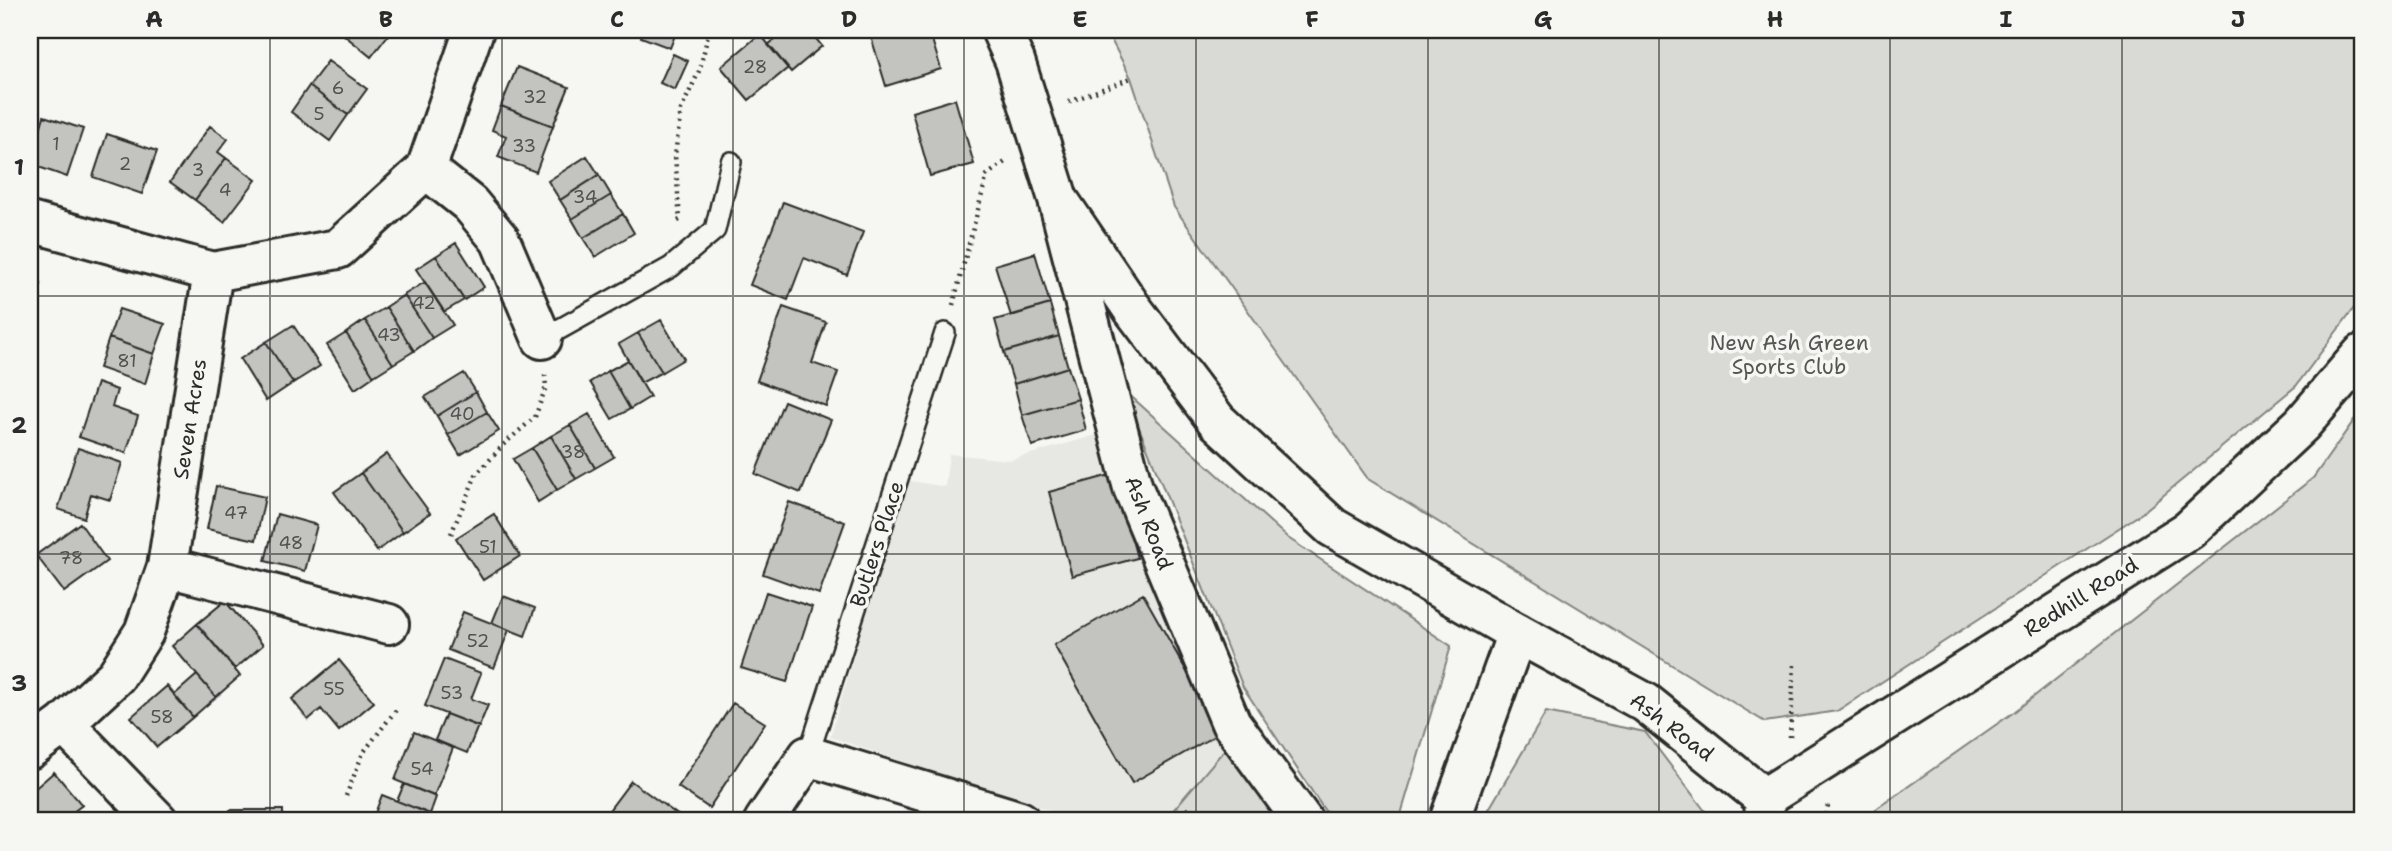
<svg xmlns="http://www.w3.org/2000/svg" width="2392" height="851" viewBox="0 0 2392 851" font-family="'Shantell Sans',sans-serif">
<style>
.built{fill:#e7e7e3}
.green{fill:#d9d9d5;stroke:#828280;stroke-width:2}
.building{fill:#c3c3c0;stroke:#2b2b2b;stroke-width:2}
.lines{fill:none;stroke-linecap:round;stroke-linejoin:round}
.lane-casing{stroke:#2b2b2b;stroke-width:24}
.street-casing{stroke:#2b2b2b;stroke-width:44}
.secondary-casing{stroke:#2b2b2b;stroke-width:44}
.path{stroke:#2b2b2b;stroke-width:4.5;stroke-dasharray:2 5;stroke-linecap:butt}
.lane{stroke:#f6f6f2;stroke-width:19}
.street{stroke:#f6f6f2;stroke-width:38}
.secondary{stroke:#f6f6f2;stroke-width:38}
.grid{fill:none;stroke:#2b2b2b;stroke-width:2;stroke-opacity:0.55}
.labels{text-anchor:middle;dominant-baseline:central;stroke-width:7;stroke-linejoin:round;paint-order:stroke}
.number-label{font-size:18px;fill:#515150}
.park-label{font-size:21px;fill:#565656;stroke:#f6f6f2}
.street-label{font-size:21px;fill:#2b2b2b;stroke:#f6f6f2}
.neatline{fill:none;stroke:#2b2b2b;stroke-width:2.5}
.grid-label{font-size:23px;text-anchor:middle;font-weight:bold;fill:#2b2b2b}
</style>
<rect width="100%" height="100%" fill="#f6f6f2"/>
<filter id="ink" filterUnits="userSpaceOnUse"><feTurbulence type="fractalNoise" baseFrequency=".0143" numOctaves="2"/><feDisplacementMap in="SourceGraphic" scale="14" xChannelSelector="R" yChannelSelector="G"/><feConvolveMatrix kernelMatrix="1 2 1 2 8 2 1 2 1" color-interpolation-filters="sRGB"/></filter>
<g filter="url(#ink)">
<path class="built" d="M1100 434 1231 742 1164 821H1081L830 737 906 480 945 487 949 454 1010 460Z"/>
<path class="green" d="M1106 30H2362V297L2296 386 2142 513 1837 711 1765 722 1368 479 1174 207 1131 78Z
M1124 390 1288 538 1451 646 1399 821H1377L1325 811 1243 687Z
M2362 409V821H1859L2014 712 2313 478Z
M1546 712 1645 732 1705 811 1704 821H1482Z
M1231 742 1281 821H1213L1187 808 1180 821H1164Z"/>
<path class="building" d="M338 30H392L371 57Z
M644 30H677L670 48 641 37Z
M787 30H809L822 46 791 72 768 45Z
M869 30H929L941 69 886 86Z
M760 34 788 68 749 100 721 67Z
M673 54 688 61 675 90 660 83Z
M328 61 367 89 348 115 309 86Z
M517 67 569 87 553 126 501 106Z
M309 86 348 115 330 141 291 112Z
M955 99 974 164 930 176 912 112Z
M501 106 553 126 536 172 498 157 506 136 492 130Z
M44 116 83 129 67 177 30 164Z
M210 126 228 139 218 152 226 158 195 200 170 182Z
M107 134 157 151 142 194 93 177Z
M587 156 599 175 560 200 548 181Z
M226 158 256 180 224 222 195 200Z
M599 175 611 195 572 219 560 200Z
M611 195 623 214 583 238 572 219Z
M783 202 863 232 847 275 804 258 788 300 750 285Z
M623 214 634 233 595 257 583 238Z
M456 243 484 287 464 300 436 256Z
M1035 253 1050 304 1011 316 995 265Z
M436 256 464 300 444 312 416 269Z
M30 280 41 284 30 318Z
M425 282 453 325 432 338 404 295Z
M404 295 432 338 414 351 386 307Z
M1050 304 1059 336 1004 352 995 320Z
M386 307 414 351 393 364 365 320Z
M783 307 826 322 812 363 838 372 826 406 757 381Z
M119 309 165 324 154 354 109 338Z
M365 320 393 364 374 376 346 333Z
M661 320 684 359 662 372 638 333Z
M293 325 320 366 293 383 266 342Z
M346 333 374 376 355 389 327 345Z
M638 333 662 372 641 383 619 344Z
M1059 336 1068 367 1014 384 1004 352Z
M109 338 154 354 145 384 99 368Z
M266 342 293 383 266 401 240 359Z
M628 360 650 397 630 409 608 371Z
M1068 367 1078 399 1022 415 1014 384Z
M608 371 630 409 612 419 590 382Z
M464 373 476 392 437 416 425 397Z
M97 383 117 390 112 407 138 416 126 453 79 437Z
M476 392 487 412 448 435 437 416Z
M1078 399 1086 430 1032 446 1022 415Z
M784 401 831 420 801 493 755 474Z
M487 412 499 431 460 455 448 435Z
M589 414 614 457 595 468 570 425Z
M570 425 595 468 576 479 551 436Z
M551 436 576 479 557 490 532 448Z
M78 448 122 463 110 500 91 494 84 518 58 509Z
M532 448 557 490 538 502 513 459Z
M387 454 430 513 403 532 361 473Z
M361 473 403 532 377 551 334 492Z
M1114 474 1137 558 1072 576 1049 492Z
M216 486 265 497 256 540 207 529Z
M789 502 845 522 819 594 763 574Z
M277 514 317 525 305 571 265 561Z
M494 514 520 556 483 580 456 538Z
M80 523 107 561 64 592 36 555Z
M766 592 812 607 787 682 741 668Z
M1143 594 1221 732 1132 783 1054 645Z
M503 596 535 608 525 636 492 623Z
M225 601 263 645 235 669 197 624Z
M463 612 509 630 494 668 448 650Z
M197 624 240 676 216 697 172 646Z
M444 659 481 673 471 699 488 705 479 727 425 706Z
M339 660 374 702 339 731 321 709 308 720 292 699Z
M197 675 216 697 193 717 174 695Z
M167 686 193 717 157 747 131 717Z
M733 703 765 723 709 808 678 787Z
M446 714 478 726 467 753 435 740Z
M414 732 453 748 434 796 395 780Z
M54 772 82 805 62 821H30V790L31 792Z
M631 781 686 821H601Z
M404 784 436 797 430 814 397 801Z
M382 795 430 814 427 821H372Z
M1187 808 1213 821H1180Z
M230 810H283V821H230Z"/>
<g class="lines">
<defs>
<path id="lane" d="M542 339 671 267 715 230 731 162
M808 756 945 333"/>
<path id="street" d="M426 169 470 204 500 240 542 339
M1059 204 1133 488 1231 723 1303 821
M30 222 213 272 338 249 426 169 474 30
M167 567 389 624
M30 749 64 724
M1764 798 2189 530 2302 424 2362 354
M158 821 64 724 116 676 144 632 167 567 213 272
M764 821 808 756 1020 821
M1449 821 1517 633"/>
<path id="secondary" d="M1001 30 1015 61 1058 199 1132 308 1217 421 1332 527 1517 633 1646 703 1764 798 1765 821"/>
</defs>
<use href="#lane" class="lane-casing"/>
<use href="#street" class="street-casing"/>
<use href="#secondary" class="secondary-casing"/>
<path class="path" d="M1069 102 1131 78
M678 221 680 220 675 155 681 110 700 69 709 30
M953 305 987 175 1005 162
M451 534 476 475 503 445 535 417 546 387 545 375
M1790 737 1794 665
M346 796 363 753 396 710
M1824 821 1828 805"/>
<use href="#lane" class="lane"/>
<use href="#street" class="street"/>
<use href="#secondary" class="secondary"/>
</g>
</g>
<path class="grid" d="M270 30V821M502 30V821M733 30V821M964 30V821M1196 30V821M1428 30V821M1659 30V821M1890 30V821M2122 30V821M30 296H2362M30 554H2362"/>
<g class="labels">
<g class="number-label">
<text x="755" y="67">28</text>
<text x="338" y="88">6</text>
<text x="535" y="97">32</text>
<text x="319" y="114">5</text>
<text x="56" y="144">1</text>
<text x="524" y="146">33</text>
<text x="125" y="164">2</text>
<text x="198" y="170">3</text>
<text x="225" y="190">4</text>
<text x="585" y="197">34</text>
<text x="424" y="303">42</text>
<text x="389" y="335">43</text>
<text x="127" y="361">81</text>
<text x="462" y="414">40</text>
<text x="573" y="452">38</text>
<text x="236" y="513">47</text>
<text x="291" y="543">48</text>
<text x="488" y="547">51</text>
<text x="71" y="558">78</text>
<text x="478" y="641">52</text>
<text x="334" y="689">55</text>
<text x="452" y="693">53</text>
<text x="162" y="717">58</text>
<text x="422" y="769">54</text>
</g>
<g class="park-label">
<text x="1789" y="343">New Ash Green<tspan x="1789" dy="24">Sports Club</tspan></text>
</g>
<g class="street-label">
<text transform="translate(190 419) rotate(-81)">Seven Acres</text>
<text transform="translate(1149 523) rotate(69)">Ash Road</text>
<text transform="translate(877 544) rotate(-72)">Butlers Place</text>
<text transform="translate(2081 597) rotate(-32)">Redhill Road</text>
<text transform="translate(1672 727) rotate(37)">Ash Road</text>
</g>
</g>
<rect width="2392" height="851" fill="none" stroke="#f6f6f2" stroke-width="77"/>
<rect x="38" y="38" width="2316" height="774" class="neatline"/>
<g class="grid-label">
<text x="154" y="27">A</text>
<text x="386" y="27">B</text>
<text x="617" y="27">C</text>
<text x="849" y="27">D</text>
<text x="1080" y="27">E</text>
<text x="1312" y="27">F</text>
<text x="1543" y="27">G</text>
<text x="1775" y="27">H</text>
<text x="2006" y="27">I</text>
<text x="2238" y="27">J</text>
<text x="19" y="175">1</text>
<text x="19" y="433">2</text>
<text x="19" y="691">3</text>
</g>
</svg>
